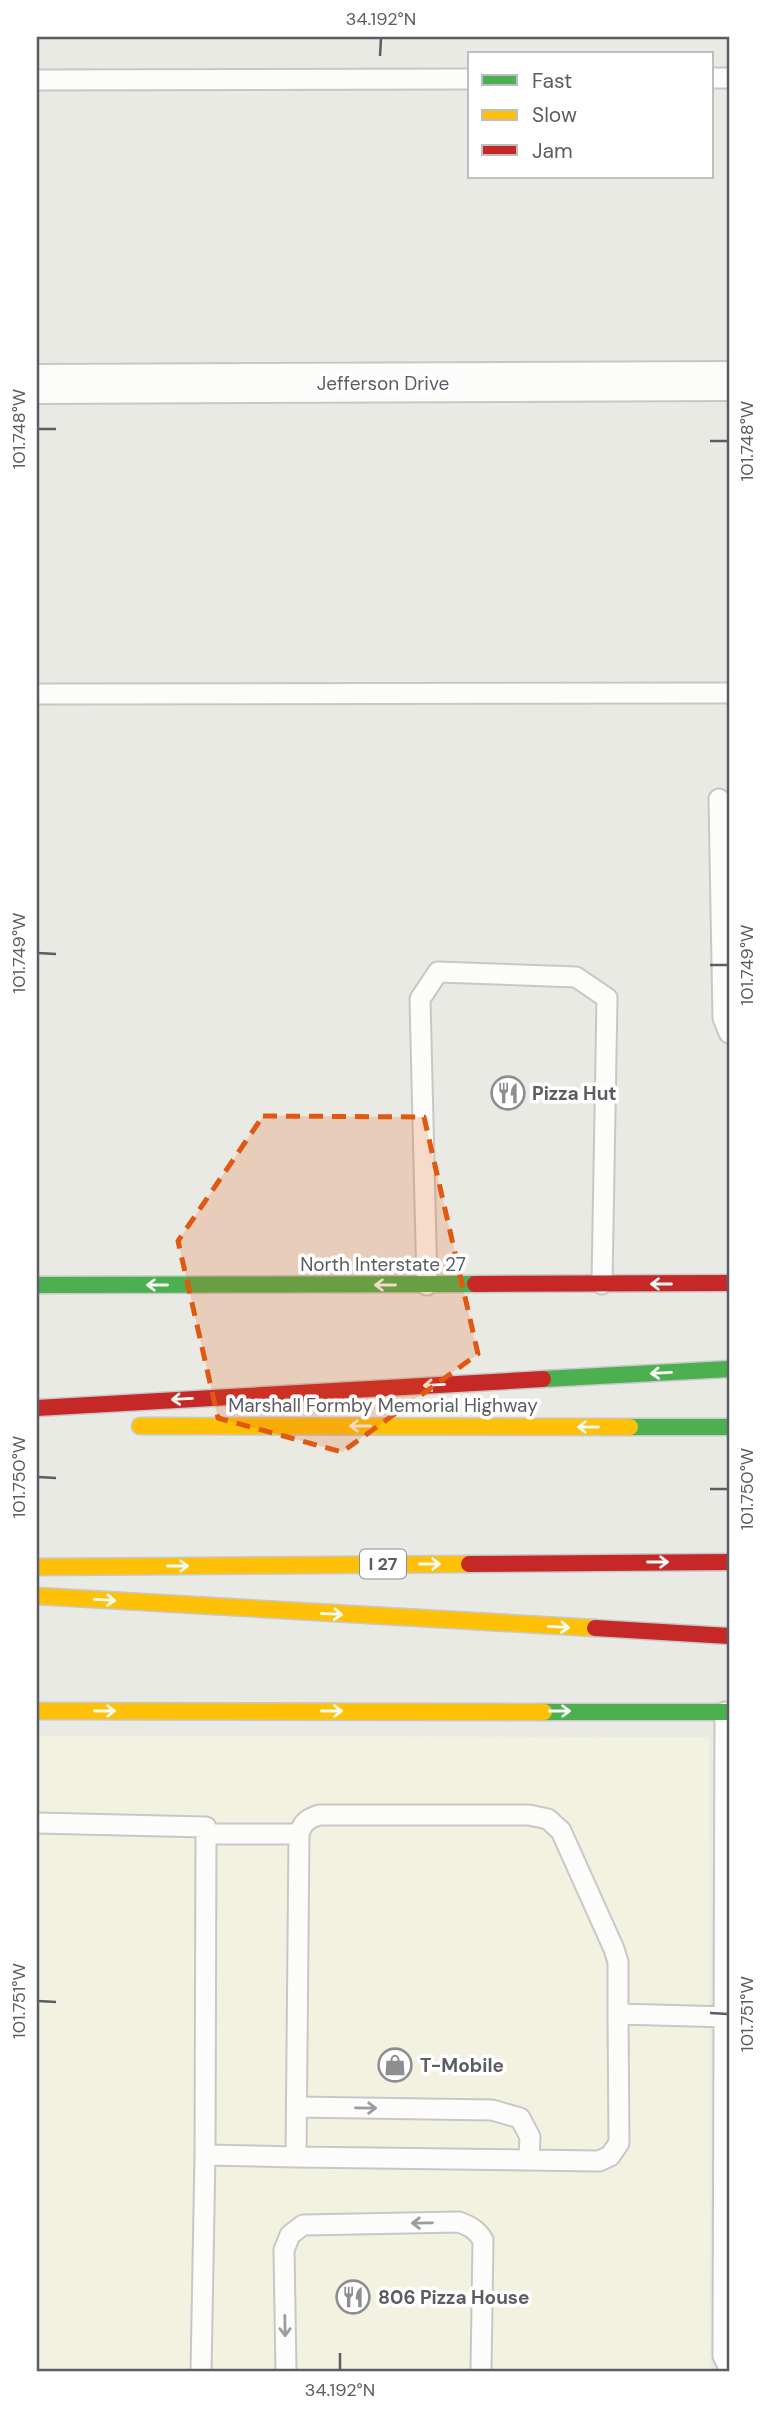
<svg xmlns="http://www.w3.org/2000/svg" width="766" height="2409" viewBox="0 0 766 2409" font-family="'DM Sans',sans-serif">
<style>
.commercial{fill:#f3f2e0}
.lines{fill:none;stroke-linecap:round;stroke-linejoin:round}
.lane-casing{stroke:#c7c7c5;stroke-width:23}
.street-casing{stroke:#c7c7c5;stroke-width:42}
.fast-casing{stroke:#c7c8c7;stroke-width:19}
.slow-casing{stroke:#c7c8c7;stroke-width:19}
.jam-casing{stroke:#c7c8c7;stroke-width:19}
.lane{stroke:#fcfcfb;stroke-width:19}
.street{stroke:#fcfcfb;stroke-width:38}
.fast{stroke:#4caf50;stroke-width:16}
.slow{stroke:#ffc107;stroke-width:16}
.jam{stroke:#c62828;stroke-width:16}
.oneway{stroke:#f6fbf6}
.oneway2{stroke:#9b9d9f}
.marked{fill:#e15910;fill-opacity:0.2;stroke:#e15910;stroke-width:5;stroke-dasharray:14 9;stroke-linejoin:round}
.ticks{fill:none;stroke:#5b5d62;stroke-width:2.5}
.labels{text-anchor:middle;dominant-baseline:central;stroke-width:7;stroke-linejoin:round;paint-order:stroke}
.shield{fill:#fff;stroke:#8c8e91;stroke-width:2}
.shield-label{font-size:18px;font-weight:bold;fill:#5b5d62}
.street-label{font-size:19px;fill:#5b5d62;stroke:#fff}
.poi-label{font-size:19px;font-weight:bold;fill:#5b5d62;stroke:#fff;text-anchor:start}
.neatline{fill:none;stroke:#5b5d62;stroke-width:2.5}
.ticks-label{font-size:18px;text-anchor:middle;fill:#5b5d62}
</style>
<rect width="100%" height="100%" fill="#eaeae5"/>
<path class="commercial" d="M37 1736 709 1737 710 2372H37Z"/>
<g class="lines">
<defs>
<path id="lane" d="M712 78H729
M37 80 470 79
M37 694 729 693
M719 799 723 1018 729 1033
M427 1285 420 999 438 972 576 977 607 998 602 1284
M725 1712 723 2356 729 2368
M37 1823 206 1827 205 2155 201 2372
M207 1834H299
M618 2014 619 2143 610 2156 599 2161 296 2157 299 1834C303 1822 307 1819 319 1815H529L548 1819 561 1831 614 1949 618 1962V2014L729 2017
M297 2107 492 2110 520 2118 530 2137 529 2159
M205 2155 296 2157
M286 2372 284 2250 290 2235 303 2225 459 2222C470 2226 477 2230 483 2240L481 2372"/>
<path id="street" d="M37 384 729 381"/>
<path id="fast" d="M37 1285 475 1284
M543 1379 729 1369
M630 1427H729
M544 1712H729"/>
<path id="slow" d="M140 1426 630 1427
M37 1567 469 1564
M37 1596 595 1628
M37 1711 544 1712"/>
<path id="jam" d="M475 1284 729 1283
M37 1408 543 1379
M469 1564 729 1562
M595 1628 729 1636"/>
</defs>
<use href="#lane" class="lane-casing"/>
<use href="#street" class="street-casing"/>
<use href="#fast" class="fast-casing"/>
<use href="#slow" class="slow-casing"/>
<use href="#jam" class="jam-casing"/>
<use href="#lane" class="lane"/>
<use href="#street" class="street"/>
<use href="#fast" class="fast"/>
<use href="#slow" class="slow"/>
<use href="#jam" class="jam"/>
</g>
<defs><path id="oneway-shaft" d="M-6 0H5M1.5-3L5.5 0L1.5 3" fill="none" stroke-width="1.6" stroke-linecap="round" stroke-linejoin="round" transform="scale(1.75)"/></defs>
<g class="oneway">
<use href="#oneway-shaft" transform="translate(661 1284) rotate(180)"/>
<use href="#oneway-shaft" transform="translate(157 1285) rotate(-180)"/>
<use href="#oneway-shaft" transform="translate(385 1285) rotate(-180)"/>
<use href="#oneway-shaft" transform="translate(661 1373) rotate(177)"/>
<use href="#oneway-shaft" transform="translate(434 1385) rotate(177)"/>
<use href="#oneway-shaft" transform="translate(182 1399) rotate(177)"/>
<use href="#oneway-shaft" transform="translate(360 1426) rotate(-180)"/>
<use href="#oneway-shaft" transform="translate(588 1427) rotate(-180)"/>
<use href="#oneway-shaft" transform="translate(658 1562)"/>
<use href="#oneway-shaft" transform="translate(430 1564)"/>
<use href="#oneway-shaft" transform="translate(178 1566)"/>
<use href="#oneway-shaft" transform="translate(105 1600) rotate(3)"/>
<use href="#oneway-shaft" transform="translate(332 1614) rotate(3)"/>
<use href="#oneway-shaft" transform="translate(559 1627) rotate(3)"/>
<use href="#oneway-shaft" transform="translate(105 1711)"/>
<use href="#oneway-shaft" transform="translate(332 1711)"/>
<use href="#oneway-shaft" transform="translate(560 1711)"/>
</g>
<g class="oneway2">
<use href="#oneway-shaft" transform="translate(366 2108) rotate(1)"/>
<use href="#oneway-shaft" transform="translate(422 2223) rotate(179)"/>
<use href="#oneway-shaft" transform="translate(285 2326) rotate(89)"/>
</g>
<path class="marked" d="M263 1116 424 1117 478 1354 342 1452 218 1418 178 1241Z"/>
<path class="ticks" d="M380 56 381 38M38 429H56M710 441H728M38 953 56 954M710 965H728M38 1477 56 1478M710 1489H728M38 2001 56 2002M710 2013 728 2014M340 2370V2353"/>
<defs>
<symbol id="restaurant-ring" viewBox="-11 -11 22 22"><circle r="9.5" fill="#fff" stroke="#8d8e90" stroke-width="1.5"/><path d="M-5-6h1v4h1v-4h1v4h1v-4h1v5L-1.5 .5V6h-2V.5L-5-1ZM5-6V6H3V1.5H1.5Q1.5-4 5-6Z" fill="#8d8e90"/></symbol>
<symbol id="shop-ring" viewBox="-11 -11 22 22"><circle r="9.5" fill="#fff" stroke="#8d8e90" stroke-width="1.5"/><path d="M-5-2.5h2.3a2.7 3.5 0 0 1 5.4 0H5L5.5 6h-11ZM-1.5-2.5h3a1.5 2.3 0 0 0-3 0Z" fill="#8d8e90"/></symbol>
</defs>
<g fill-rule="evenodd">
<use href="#restaurant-ring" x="489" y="1074" width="38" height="38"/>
<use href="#shop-ring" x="376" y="2046" width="38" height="38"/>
<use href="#restaurant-ring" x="334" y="2278" width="38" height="38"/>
</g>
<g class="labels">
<rect class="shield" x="360" y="1549.5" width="46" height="29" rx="5"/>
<g class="shield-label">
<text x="383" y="1564">I 27</text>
</g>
<g class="street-label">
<text x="383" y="383">Jefferson Drive</text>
<text x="383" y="1264">North Interstate 27</text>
<text x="383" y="1405">Marshall Formby Memorial Highway</text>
</g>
<g class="poi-label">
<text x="532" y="1093">Pizza Hut</text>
<text x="420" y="2065">T-Mobile</text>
<text x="378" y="2297">806 Pizza House</text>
</g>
</g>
<rect width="766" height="2409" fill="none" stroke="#ffffff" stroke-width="77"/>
<rect x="468" y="52" width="245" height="126" fill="#ffffff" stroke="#bdbec0" stroke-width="2"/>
<rect x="482" y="75" width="35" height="10" fill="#4caf50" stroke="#bdbec0" stroke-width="2"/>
<text x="532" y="88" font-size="21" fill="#5b5d62">Fast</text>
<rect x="482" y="110" width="35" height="10" fill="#ffc107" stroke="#bdbec0" stroke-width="2"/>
<text x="532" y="122" font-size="21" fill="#5b5d62">Slow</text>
<rect x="482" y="145" width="35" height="10" fill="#c62828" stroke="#bdbec0" stroke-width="2"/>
<text x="532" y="158" font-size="21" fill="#5b5d62">Jam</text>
<rect x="38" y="38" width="690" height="2332" class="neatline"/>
<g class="ticks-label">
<text x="381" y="25">34.192°N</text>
<text transform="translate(19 429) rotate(-90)" y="6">101.748°W</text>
<text transform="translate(747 441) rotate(-90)" y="6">101.748°W</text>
<text transform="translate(19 953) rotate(-90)" y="6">101.749°W</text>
<text transform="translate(747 965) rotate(-90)" y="6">101.749°W</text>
<text transform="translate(19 1477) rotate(-90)" y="6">101.750°W</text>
<text transform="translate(747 1489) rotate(-90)" y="6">101.750°W</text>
<text transform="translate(19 2001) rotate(-90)" y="6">101.751°W</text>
<text transform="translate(747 2014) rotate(-90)" y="6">101.751°W</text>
<text x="340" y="2396">34.192°N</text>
</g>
</svg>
